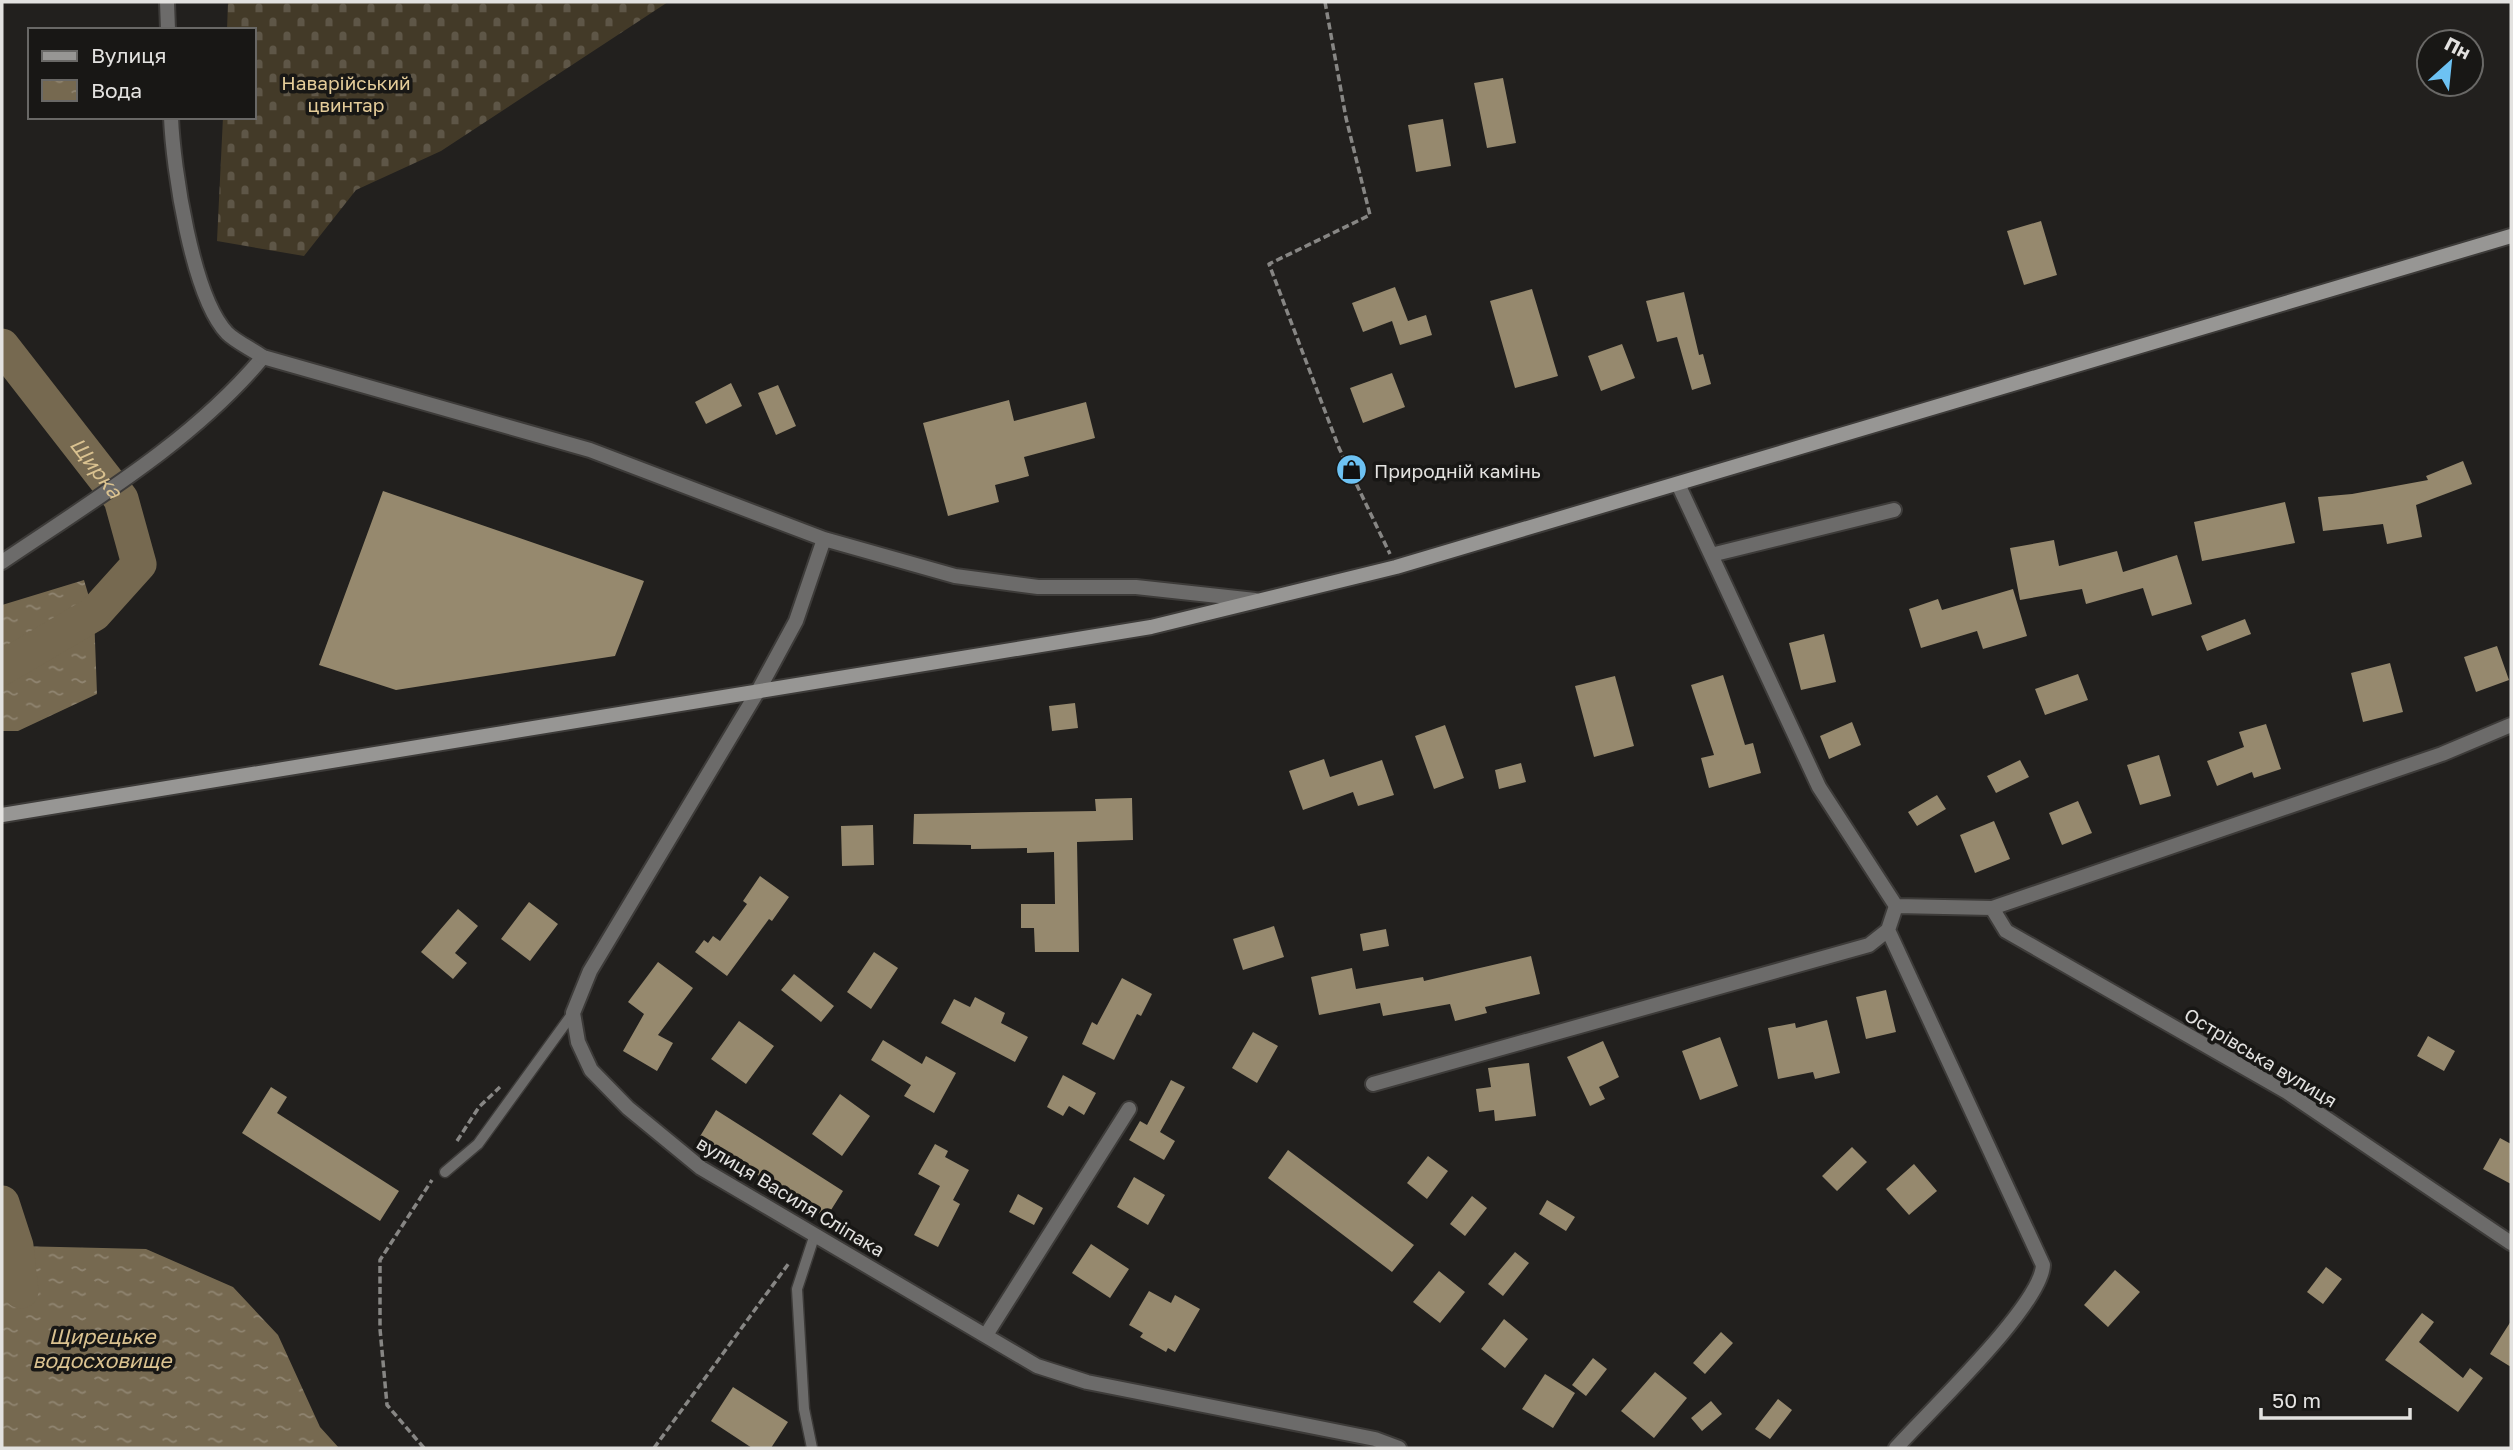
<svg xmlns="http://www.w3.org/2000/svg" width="2513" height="1450" viewBox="0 0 2513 1450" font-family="'Golos Text',sans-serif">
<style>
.cemetery{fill:url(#cemetery-stones)}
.water{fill:url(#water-ripples)}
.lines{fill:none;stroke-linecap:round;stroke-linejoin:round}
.river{stroke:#766950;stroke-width:35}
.building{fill:#96896e}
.service-casing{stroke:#3d3b39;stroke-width:13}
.minor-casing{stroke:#3d3b39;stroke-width:18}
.tertiary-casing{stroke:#3d3b39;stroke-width:18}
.secondary-casing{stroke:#3d3b39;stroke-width:18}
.path{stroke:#878684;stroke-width:3.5;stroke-dasharray:7 3.5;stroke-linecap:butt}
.service{stroke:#6c6b6a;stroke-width:10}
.minor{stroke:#6c6b6a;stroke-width:14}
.tertiary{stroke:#6c6b6a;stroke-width:14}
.secondary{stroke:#979694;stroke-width:14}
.labels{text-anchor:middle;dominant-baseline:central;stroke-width:7;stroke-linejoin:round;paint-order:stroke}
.park-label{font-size:19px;fill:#e4cc99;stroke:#181715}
.poi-label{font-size:19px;fill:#e3e2e0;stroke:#181715;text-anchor:start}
.street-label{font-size:19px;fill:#e3e2e0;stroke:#181715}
.water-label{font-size:21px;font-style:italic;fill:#dac290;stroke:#181715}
</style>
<defs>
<pattern id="cemetery-stones" width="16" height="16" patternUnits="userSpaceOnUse" patternTransform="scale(1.75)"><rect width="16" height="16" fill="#433a28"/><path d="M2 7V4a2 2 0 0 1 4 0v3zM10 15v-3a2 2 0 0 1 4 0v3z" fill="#5e5647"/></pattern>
<pattern id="water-ripples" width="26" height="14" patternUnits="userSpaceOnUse" patternTransform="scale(1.75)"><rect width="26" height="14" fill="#766950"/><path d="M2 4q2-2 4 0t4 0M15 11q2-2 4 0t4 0" fill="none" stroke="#908571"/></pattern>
</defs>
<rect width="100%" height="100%" fill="#22201e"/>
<path class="cemetery" d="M228 2H668L441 151 356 190 304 256 217 241 223 117H254V30H227Z"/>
<path class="water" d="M84 580 94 614 97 694 18 731H2V605Z
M16 1246 146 1249 233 1287 278 1335 320 1427 339 1448H2V1257Z"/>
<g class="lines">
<g class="river">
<path id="s1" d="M2 346 121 499 139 564 94 614 2 668"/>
<path d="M2 1203 16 1246 21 1291"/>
</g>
</g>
<path class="building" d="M1503 78 1516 143 1487 148 1474 83Z
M1443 119 1451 166 1416 172 1408 125Z
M2041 221 2057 275 2024 285 2007 231Z
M1395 287 1408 321 1426 315 1432 335 1400 345 1392 321 1363 332 1352 303Z
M1532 289 1558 376 1515 388 1490 301Z
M1684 292 1699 355 1703 354 1711 384 1692 390 1677 337 1657 342 1646 301Z
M1622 344 1635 378 1601 391 1588 356Z
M1392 373 1405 407 1363 423 1350 388Z
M731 383 742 406 706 424 695 402Z
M778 385 796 426 776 435 758 393Z
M1009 400 1014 421 1086 402 1095 438 1024 457 1029 476 995 485 999 502 948 516 923 423Z
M2463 461 2472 484 2416 505 2422 537 2387 544 2383 524 2323 531 2318 497 2352 494 2428 480 2426 476Z
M383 491 644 581 615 656 396 690 319 665Z
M2285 502 2295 543 2202 561 2194 522Z
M2054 540 2059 566 2117 551 2123 572 2177 555 2192 604 2152 616 2143 588 2086 604 2082 589 2020 600 2010 548Z
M2013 589 2027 636 1983 649 1977 631 1921 648 1909 609 1938 599 1942 610Z
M2245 619 2251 634 2207 651 2201 636Z
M1824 634 1836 682 1801 690 1789 643Z
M2497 646 2509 680 2476 692 2464 657Z
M2390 663 2403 712 2363 722 2351 673Z
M2078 674 2088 700 2045 715 2035 689Z
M1723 675 1745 745 1753 743 1761 773 1709 788 1701 758 1714 755 1691 685Z
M1615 676 1634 746 1594 757 1575 686Z
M1075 703 1078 728 1052 731 1049 706Z
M1852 722 1861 745 1829 759 1820 736Z
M2266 724 2281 769 2254 778 2252 772 2217 786 2207 761 2244 747 2239 732Z
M1445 725 1464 778 1434 789 1415 736Z
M2159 755 2171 796 2140 805 2127 765Z
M1324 759 1330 777 1382 760 1394 795 1358 806 1353 792 1303 810 1289 771Z
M2020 760 2029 777 1996 793 1987 776Z
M1521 763 1526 782 1499 789 1495 770Z
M1937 795 1946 809 1917 826 1908 812Z
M1132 798 1133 840 1077 842 1079 952H1035L1034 928H1021V904H1055L1054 852 1027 853V848L971 849V845L913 844 914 814 1096 811 1095 799Z
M2078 801 2092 833 2062 845 2049 813Z
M1994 821 2010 859 1975 873 1960 835Z
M873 825 874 865 842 866 841 826Z
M760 876 789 897 772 921 769 919 727 976 695 952 704 940 708 943 713 936 720 941 747 904 743 901Z
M529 902 558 924 530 961 501 939Z
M458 909 478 926 455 953 467 963 453 979 421 952Z
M1274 926 1284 957 1243 970 1233 939Z
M1386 929 1389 946 1363 951 1360 934Z
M874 952 898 968 871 1009 847 992Z
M1531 956 1540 994 1485 1007 1487 1013 1455 1021 1450 1004 1383 1016 1380 1003 1319 1015 1311 977 1352 968 1356 989 1423 977 1424 981Z
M658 962 693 988 658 1035 673 1043 657 1071 623 1051 644 1014 628 1002Z
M794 974 834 1006 821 1022 781 990Z
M1122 978 1152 994 1141 1016 1137 1014 1114 1060 1082 1044 1092 1022 1097 1025Z
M1886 990 1896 1032 1866 1039 1856 997Z
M975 997 1005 1013 1001 1023 1028 1037 1015 1062 941 1023 954 999 970 1007Z
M1827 1020 1840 1073 1815 1079 1813 1072 1778 1079 1768 1028 1795 1023 1796 1028Z
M739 1021 774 1046 746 1084 711 1059Z
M1253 1032 1278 1046 1257 1083 1232 1068Z
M2428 1036 2455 1051 2444 1071 2417 1056Z
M1720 1037 1738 1086 1700 1100 1682 1051Z
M883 1040 922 1064 926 1056 956 1073 934 1113 904 1096 911 1085 871 1060Z
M1603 1041 1619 1077 1599 1087 1605 1099 1590 1106 1567 1057Z
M1529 1063 1536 1116 1495 1121 1494 1110 1479 1112 1476 1089 1491 1087 1488 1068Z
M1063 1075 1096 1093 1084 1115 1069 1106 1063 1116 1047 1107Z
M1171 1080 1185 1087 1160 1132 1175 1141 1164 1160 1129 1140 1140 1121 1147 1125Z
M271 1087 287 1097 277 1113 399 1191 380 1221 242 1133Z
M840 1094 870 1116 842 1156 812 1134Z
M716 1110 843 1191 826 1218 699 1138Z
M2500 1138 2511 1144V1184L2483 1169Z
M935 1144 948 1151 945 1157 969 1170 953 1200 960 1204 938 1247 914 1235 940 1186 918 1174Z
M1852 1147 1867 1162 1837 1191 1822 1176Z
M1288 1150 1414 1245 1392 1272 1268 1178Z
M1428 1156 1448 1171 1427 1199 1407 1183Z
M1914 1164 1937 1191 1909 1215 1886 1189Z
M1134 1177 1165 1195 1148 1225 1117 1207Z
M1018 1194 1043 1208 1034 1225 1009 1212Z
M1472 1196 1487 1208 1465 1236 1450 1224Z
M1547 1200 1575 1217 1566 1231 1539 1214Z
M1091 1244 1129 1269 1110 1298 1072 1273Z
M1515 1252 1529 1263 1503 1296 1488 1284Z
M2326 1267 2342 1279 2323 1304 2307 1292Z
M2115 1270 2140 1292 2108 1327 2084 1305Z
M1439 1271 1465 1292 1440 1323 1413 1302Z
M1149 1291 1171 1303 1175 1295 1200 1309 1175 1352 1168 1348 1166 1352 1140 1337 1143 1333 1129 1325Z
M2422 1313 2434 1322 2419 1342 2463 1378 2470 1368 2483 1378 2458 1412 2385 1360Z
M1504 1319 1528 1339 1505 1368 1481 1349Z
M2511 1321V1367L2490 1354Z
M1721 1332 1733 1343 1705 1374 1693 1363Z
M1593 1358 1607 1369 1586 1396 1572 1385Z
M1655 1372 1687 1398 1654 1438 1621 1411Z
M1545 1374 1575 1393 1553 1428 1522 1409Z
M733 1387 788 1422 771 1448H752L711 1421Z
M1778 1399 1792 1410 1770 1439 1755 1429Z
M1711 1401 1722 1414 1702 1431 1691 1418Z"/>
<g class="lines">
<defs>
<path id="service" d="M445 1172 478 1144 573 1013
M812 1448 804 1409 797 1289 815 1234"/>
<path id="minor" d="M1678 484 1819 787 1896 906 1992 908 2442 754 2511 725
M1711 555 1894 510
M2 562C92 501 192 442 263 357
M758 691 590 971 573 1013 578 1042 591 1070 628 1108 701 1168 1037 1366 1087 1382 1375 1439 1399 1448
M1992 908 2006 931 2287 1092 2511 1243
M1373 1084 1869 945 1888 930
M986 1335 1129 1109
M1896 1448C1927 1413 2041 1306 2043 1265L1888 930 1896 906"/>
<path id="tertiary" d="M167 2 168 30
M171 117C173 168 192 296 227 333 236 342 252 349 263 357L590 450 824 539 955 576 1038 587H1136L1255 600
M758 691 796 621 824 539"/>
<path id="secondary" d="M2 815 1151 627 1396 567 2511 236"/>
</defs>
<use href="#service" class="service-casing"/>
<use href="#minor" class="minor-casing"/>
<use href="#tertiary" class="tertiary-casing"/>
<use href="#secondary" class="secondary-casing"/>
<path class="path" d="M1325 2 1346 118 1370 215 1269 264 1339 448 1390 554
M457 1141 479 1107 500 1087
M424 1448 387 1405 380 1329V1260L432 1180
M654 1448 789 1263"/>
<use href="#service" class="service"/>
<use href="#minor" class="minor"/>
<use href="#tertiary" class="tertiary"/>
<use href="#secondary" class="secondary"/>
</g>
<defs>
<symbol id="shop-disc" viewBox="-11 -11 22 22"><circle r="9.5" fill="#6dc2f3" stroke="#181715"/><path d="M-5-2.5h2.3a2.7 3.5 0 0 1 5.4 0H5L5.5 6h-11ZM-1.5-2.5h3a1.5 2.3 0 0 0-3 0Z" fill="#111"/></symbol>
</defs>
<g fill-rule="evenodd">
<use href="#shop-disc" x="1334" y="452" width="35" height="35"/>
</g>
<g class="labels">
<g class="park-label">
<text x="346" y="82">Наварійський<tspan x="346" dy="22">цвинтар</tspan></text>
</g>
<g class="poi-label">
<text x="1374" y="470">Природній камінь</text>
</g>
<g class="street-label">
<text transform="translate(2261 1057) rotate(31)">Острівська вулиця</text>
<text transform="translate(791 1196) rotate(31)">вулиця Василя Сліпака</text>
</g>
<g class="water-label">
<text stroke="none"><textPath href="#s1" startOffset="154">Щирка</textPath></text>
<text x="102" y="1336">Щирецьке<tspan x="102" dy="24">водосховище</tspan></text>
</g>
</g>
<rect width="2513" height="1450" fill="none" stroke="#e3e2e0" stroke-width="7"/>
<rect x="28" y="28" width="228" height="91" fill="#181715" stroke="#696866" stroke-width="2"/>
<rect x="42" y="51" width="35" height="10" fill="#979694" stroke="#696866" stroke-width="2"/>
<text x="91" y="63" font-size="21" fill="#e3e2e0">Вулиця</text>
<rect x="42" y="80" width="35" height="21" fill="url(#water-ripples)" stroke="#696866" stroke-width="2"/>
<text x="91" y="98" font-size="21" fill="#e3e2e0">Вода</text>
<g transform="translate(2450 63) rotate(27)"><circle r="33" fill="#181715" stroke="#696866" stroke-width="2"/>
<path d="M0-5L12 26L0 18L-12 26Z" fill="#6dc2f3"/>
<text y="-10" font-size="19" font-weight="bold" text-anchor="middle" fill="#e3e2e0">Пн</text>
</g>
<path d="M2261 1408v10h149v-10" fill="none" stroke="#e3e2e0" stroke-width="3.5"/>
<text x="2272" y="1408" font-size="21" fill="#e3e2e0" stroke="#181715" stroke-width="5" paint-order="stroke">50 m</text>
</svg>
